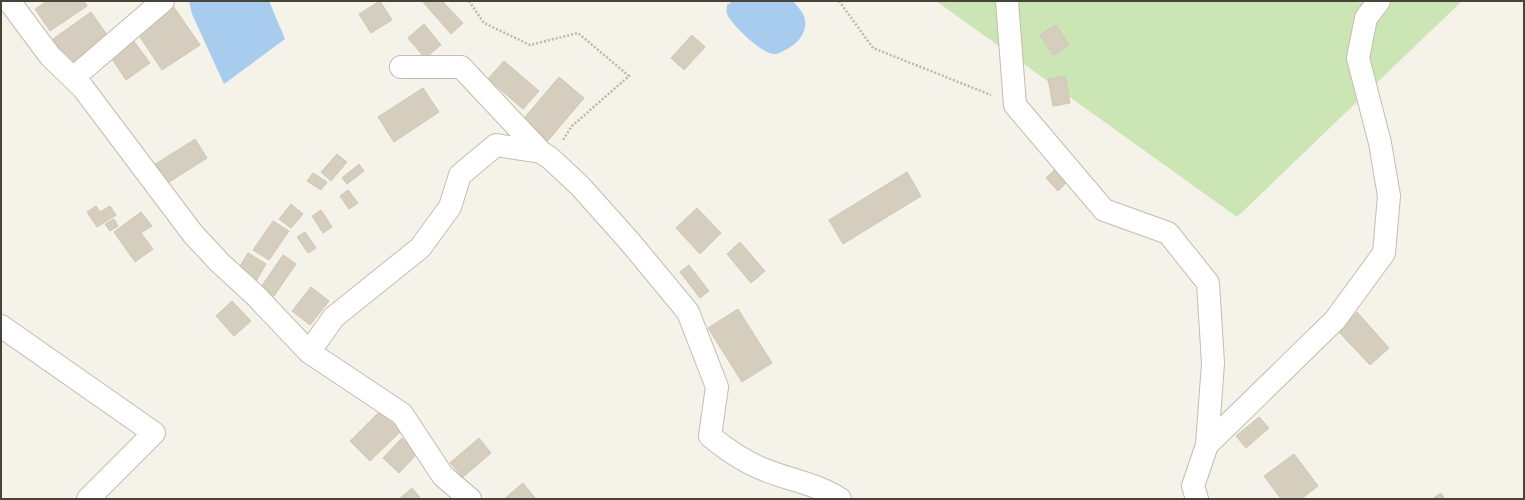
<svg xmlns="http://www.w3.org/2000/svg" width="1525" height="500" viewBox="0 0 1525 500" font-family="Commissioner,sans-serif">
<style>
.green{fill:#cbe6b4}
.water{fill:#a8ccee}
.building{fill:#d5cebf;stroke:#d0c7b3}
.lines{fill:none;stroke-linecap:round;stroke-linejoin:round}
.minor-casing{stroke:#c2bdaf;stroke-width:24}
.path{stroke:#c0b79e;stroke-width:2.5;stroke-dasharray:2 2;stroke-linecap:butt}
.minor{stroke:#fff;stroke-width:22}
</style>
<rect width="100%" height="100%" fill="#f4f2e9"/>
<path class="green" d="M936 1H1462L1237 217Z"/>
<path class="water" d="M189 1H269L285 39 224 84 192 14Z
M733 1H793C797 6 802 11 804 16 809 30 799 43 787 49 783 51 778 55 773 54 761 53 732 25 727 14 726 10 727 8 727 5Z"/>
<path class="building" d="M47 1H84L87 6 50 31 35 9Z
M380 1 392 20 371 33 359 14Z
M422 1H442L463 23 451 34Z
M171 3 200 45 162 70 134 28Z
M91 12 110 39 72 66 53 39Z
M424 24 441 45 425 58 408 38Z
M1056 25 1069 45 1053 55 1040 35Z
M692 35 705 47 684 70 671 58Z
M133 40 150 63 126 80 110 56Z
M504 61 539 91 523 109 488 79Z
M1065 76 1070 103 1053 106 1048 79Z
M559 77 584 98 546 143 521 122Z
M423 88 439 112 394 142 378 117Z
M195 139 207 158 166 184 154 165Z
M337 154 347 162 331 181 321 172Z
M359 164 364 171 347 184 342 178Z
M1060 165 1071 178 1058 191 1046 178Z
M907 172 921 196 843 244 829 220Z
M313 173 327 182 321 190 307 181Z
M348 190 358 203 349 209 340 196Z
M291 204 303 214 291 228 279 219Z
M96 206 100 212 110 206 116 215 97 227 87 212Z
M697 208 721 233 700 254 676 228Z
M321 210 332 227 323 233 312 216Z
M141 212 152 226 141 233 153 249 135 262 114 232Z
M114 219 118 226 110 231 105 224Z
M273 221 289 231 269 260 253 250Z
M305 232 316 248 308 253 297 237Z
M740 242 765 271 751 283 727 254Z
M248 253 266 264 255 283 237 271Z
M283 255 296 264 274 296 261 287Z
M689 265 709 291 700 298 680 272Z
M311 287 329 301 310 325 292 311Z
M232 301 251 321 234 336 216 316Z
M738 309 772 363 742 382 708 328Z
M1357 312 1389 348 1370 365 1337 330Z
M380 411 401 431 370 461 350 441Z
M1259 417 1269 428 1246 448 1236 436Z
M402 438 418 453 399 473 383 458Z
M479 438 491 453 463 477 450 463Z
M1294 454 1318 486 1301 499H1281L1264 476Z
M523 483 536 499H504Z
M412 488 421 499H399Z
M1441 493 1445 499H1432Z"/>
<g class="lines">
<defs>
<path id="minor" d="M9 1 50 56 83 88 193 234 220 263 256 296 309 352 402 414 443 476 470 499
M1007 1 1015 105 1104 210 1168 233 1208 283 1213 363 1207 445
M401 67H461L541 152
M73 78 163 1
M1 326 154 433 88 499
M309 352 334 317 420 248 450 207 460 175 496 145 541 152 550 158 580 186 630 242 688 312 717 387 710 436C727 450 744 462 765 470 790 480 817 484 840 499
M1197 499 1193 486 1207 445 1335 320 1384 253 1389 196 1380 143 1358 58 1366 18 1379 1"/>
</defs>
<use href="#minor" class="minor-casing"/>
<path class="path" d="M469 1 484 23 530 45 578 33 629 76 572 126 563 140
M839 1 873 48 991 95"/>
<use href="#minor" class="minor"/>
</g>
<rect width="1525" height="500" fill="none" stroke="#484338" stroke-width="4"/>
</svg>
